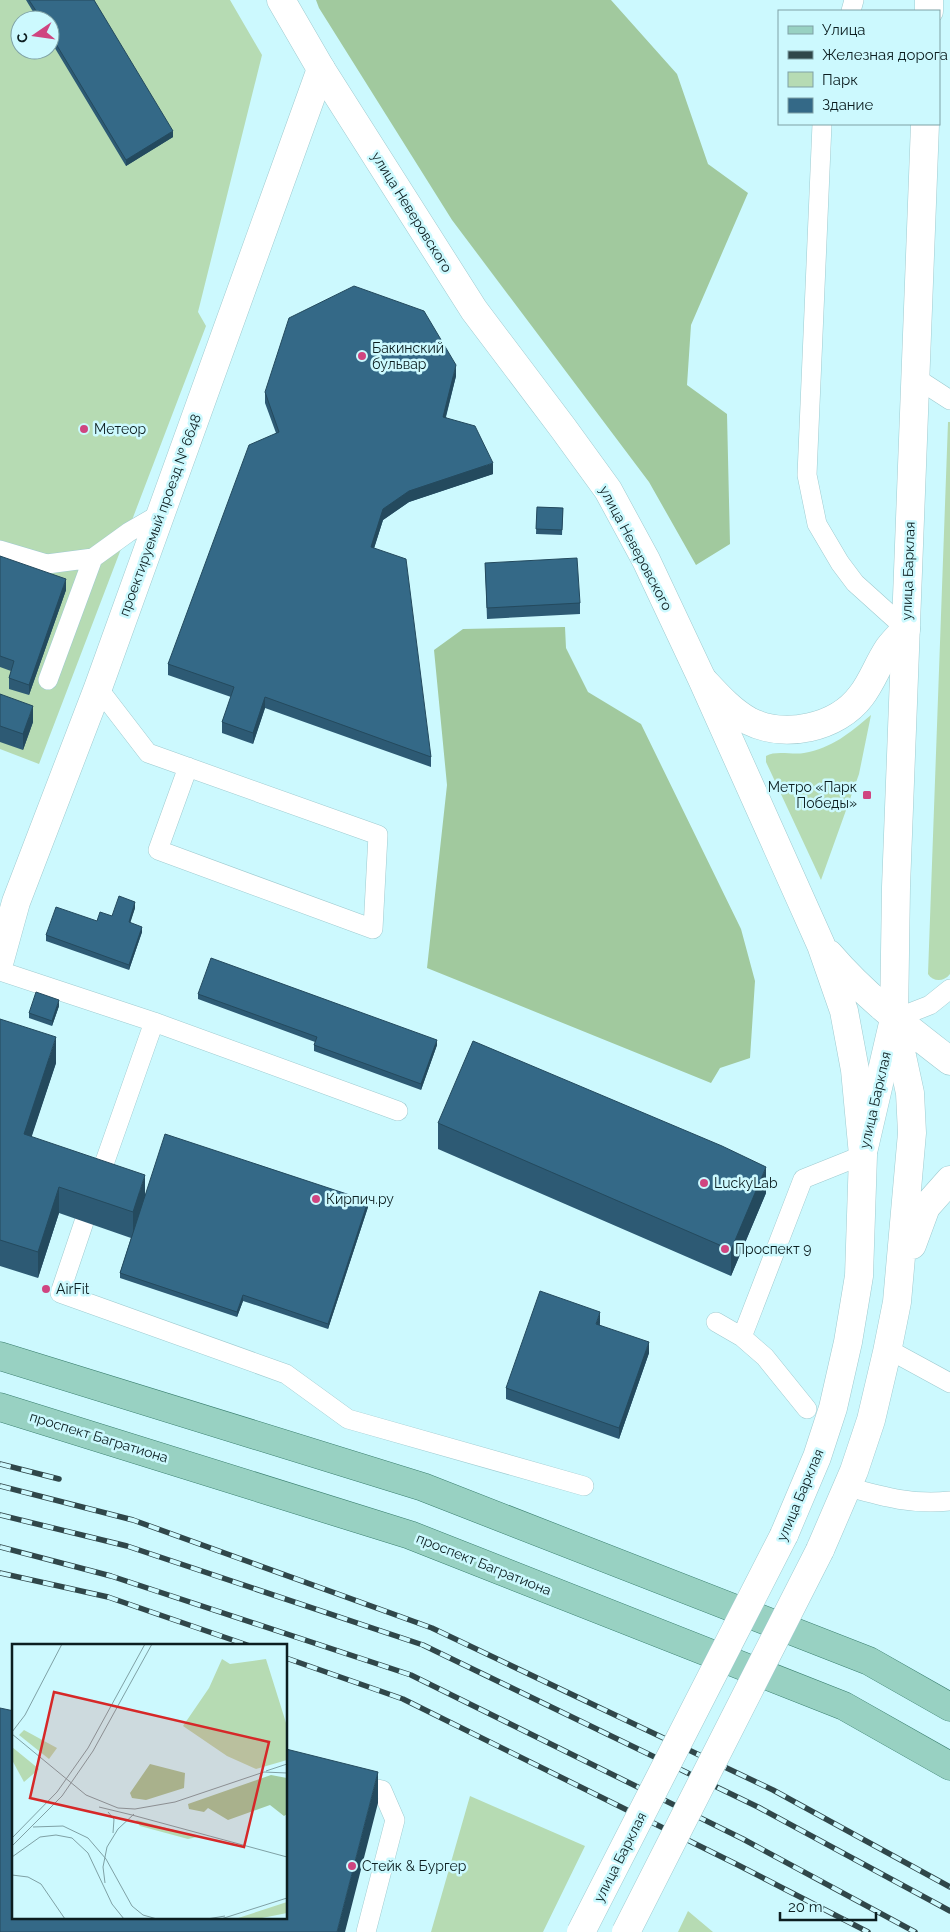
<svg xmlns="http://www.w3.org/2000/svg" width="950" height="1932" viewBox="0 0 950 1932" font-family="Raleway,sans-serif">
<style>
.green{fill:#b6dbb3;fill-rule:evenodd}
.forest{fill:#a1c99e}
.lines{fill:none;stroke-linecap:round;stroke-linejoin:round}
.service-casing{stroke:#9fcbd0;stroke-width:20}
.minor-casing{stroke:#9fcbd0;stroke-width:29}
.tertiary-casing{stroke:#9fcbd0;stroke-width:29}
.secondary-casing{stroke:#9fcbd0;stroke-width:29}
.primary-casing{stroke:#3a7f6f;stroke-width:29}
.service{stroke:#fff;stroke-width:19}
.minor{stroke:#fff;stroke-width:28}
.tertiary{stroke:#fff;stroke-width:28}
.secondary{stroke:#fff;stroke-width:28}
.primary{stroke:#98d1c2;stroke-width:28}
.rail-casing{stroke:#30474a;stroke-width:5.5}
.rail{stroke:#ccf9fe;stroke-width:4;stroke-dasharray:11;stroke-linecap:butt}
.secondary-bridge-casing{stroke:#9fcbd0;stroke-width:29;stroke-linecap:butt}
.secondary-bridge{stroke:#fff;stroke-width:28}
.wall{fill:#2d5a74}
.shaded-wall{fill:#244a5e}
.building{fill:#346987;stroke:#244a5e}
.poi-dot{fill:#cf4580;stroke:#ccf9fe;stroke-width:2}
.labels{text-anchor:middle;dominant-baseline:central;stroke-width:5;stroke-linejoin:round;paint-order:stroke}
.street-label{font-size:14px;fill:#0c1e20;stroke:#ccf9fe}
.poi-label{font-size:14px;fill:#0c1e20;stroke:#ccf9fe;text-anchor:start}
.inset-road{fill:none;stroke:#7fa1a5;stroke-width:1}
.view{fill:#d62828;fill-opacity:0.15;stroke:#d62828;stroke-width:2.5}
.inset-edge{fill:none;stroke:#0c1e20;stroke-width:2.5}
</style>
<rect width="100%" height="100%" fill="#ccf9fe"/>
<path class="green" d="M0 0H230L262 55 198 312 206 326 39 764 0 749ZM20 20H50V50H20Z
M948 422H950V974C944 982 933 982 928 974Z
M871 715 859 774 821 880 766 762V756C776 750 792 755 804 753 832 748 850 733 871 715Z
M470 1796 585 1846 543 1932H431Z
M688 1911 713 1932H678Z"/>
<path class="forest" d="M316 0H611L677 74 708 164 748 193 691 325 687 385 727 414 730 544 696 565 649 482 452 220 319 8Z
M565 627 566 648 588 692 641 724 741 929 755 981 750 1058 720 1068 711 1083 427 968 447 785 434 650 463 629Z"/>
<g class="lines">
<defs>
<path id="service" d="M851 11 854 0
M822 124 807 475 817 524 840 563 855 583 906 629
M916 378 950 400
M0 550 47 564 93 558 129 532 160 514
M48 680 93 558
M98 688 148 753 378 835 373 929 158 850 188 767
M0 971 154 1022 97 1184
M894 1019 930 1005 950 989
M154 1022 398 1111
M84 1222 60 1293 286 1374 348 1419 584 1486
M716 1322 742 1337 765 1357 807 1409
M742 1337 803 1179 863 1155
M887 1352 895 1353 950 1383
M848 1487C884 1497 912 1505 950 1501
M353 1784 382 1790 395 1820 366 1932"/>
<path id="minor" d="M703 680C717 695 731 711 749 721 785 739 837 728 861 696 872 682 878 664 888 649 893 642 900 635 906 629
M0 960 16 902 98 688 321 69"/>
<path id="tertiary" d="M929 11V0
M864 1148 894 1019 896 887 925 124"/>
<path id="secondary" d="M281 0 321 69 474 310 563 428 608 490 646 560 702 679 821 945 844 1011 855 1070 863 1155 859 1276 848 1342 833 1408 817 1457 784 1535
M829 954C865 996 906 1027 950 1061
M912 1245 926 1207 950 1180
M820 1550 854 1471 871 1420 887 1352 897 1302 912 1133 910 1093 894 1019"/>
<path id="primary" d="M0 1356 423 1487 869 1661 950 1707
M0 1407 410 1535 844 1706 950 1766"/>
</defs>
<use href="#service" class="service-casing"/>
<use href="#minor" class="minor-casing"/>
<use href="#tertiary" class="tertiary-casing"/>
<use href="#secondary" class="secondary-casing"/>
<use href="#primary" class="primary-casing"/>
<use href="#service" class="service"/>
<use href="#minor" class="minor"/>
<use href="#tertiary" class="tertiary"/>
<use href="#secondary" class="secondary"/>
<use href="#primary" class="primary"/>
<defs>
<path id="rail" d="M0 1464 59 1479
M0 1486 133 1520 432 1628 773 1790 950 1887
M0 1515 127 1546 423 1645 758 1807 950 1911
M0 1547 111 1576 411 1675 743 1839 915 1932
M0 1573 108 1597 250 1646
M286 1658 403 1699 736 1864 868 1932"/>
</defs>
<use href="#rail" class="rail-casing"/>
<use href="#rail" class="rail"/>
<defs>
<path id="secondary-bridge" d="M581 1932 784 1535
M626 1932 820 1550"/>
</defs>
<use href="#secondary-bridge" class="secondary-bridge-casing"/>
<use href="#secondary-bridge" class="secondary-bridge"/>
</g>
<path class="wall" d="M26 0H94L173 137 126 166 50 40V20H38Z
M456 376 446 417 493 474 409 502 383 520 374 548 431 757V767L265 708 253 744 222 733V722L231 697 168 675V664L276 433 265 403V392Z
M537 507 563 508 562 535 536 534Z
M0 556 66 590 29 695 9 689V678L11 671 0 667Z
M485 563 580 603V614L487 619Z
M0 694 33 722 23 750 0 742Z
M135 908 130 922 142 932 129 970 46 941V935L97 921Z
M198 994 437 1045 421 1090 314 1051V1045L315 1042 198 999Z
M59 1006 52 1026 29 1018V1013Z
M0 1019 56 1063 31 1137 145 1195 368 1207 328 1329 243 1301 237 1317 120 1278V1273L131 1238 59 1213 38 1278 0 1266Z
M438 1123 766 1193 731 1276 438 1149Z
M600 1323V1325L649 1353 619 1439 506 1399V1388Z"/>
<path class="shaded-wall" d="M173 131V137L126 166V160Z
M456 365V376L443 427V417Z
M493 463V474L409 502 383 520 371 558V547L383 509 409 491Z
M66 579V590L29 695V685Z
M265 697V708L253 744V733Z
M33 706V722L23 750V734Z
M135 902V908L129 927V922Z
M142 927V932L129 970V965Z
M59 1000V1006L52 1026V1021Z
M56 1037V1063L24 1160V1134Z
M437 1040V1045L421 1090V1084Z
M766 1167V1193L731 1276V1250Z
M145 1175V1201L133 1238V1212Z
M59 1187V1213L38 1278V1252Z
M368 1201V1207L328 1329V1324Z
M243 1295V1301L237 1317V1312Z
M600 1312V1323L596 1335V1324Z
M649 1342V1353L619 1439V1428Z
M378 1772V1803L345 1932H337Z"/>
<path class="building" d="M29 0H94L173 131 126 160 50 34V20H42Z
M354 286 424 311 456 365 443 417 475 426 493 463 409 491 383 509 371 547 406 559 431 757 265 697 253 733 222 722 234 687 168 664 249 445 279 432 265 392 289 318Z
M537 507 563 508 562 530 536 529Z
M0 556 66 579 29 685 9 678 14 661 0 656Z
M577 558 580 603 487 608 485 563Z
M0 694 33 706 23 734 0 726Z
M119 896 135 902 129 922 142 927 129 965 46 935 56 907 97 921 100 912 112 916Z
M211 958 437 1040 421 1084 314 1045 317 1037 198 994Z
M36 992 59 1000 52 1021 29 1013Z
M0 1019 56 1037 24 1134 145 1175 133 1212 59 1187 38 1252 0 1240Z
M473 1041 722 1146 766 1167 731 1250 438 1123Z
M165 1134 368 1201 328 1324 243 1295 237 1312 120 1273Z
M540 1291 600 1312 596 1324 649 1342 619 1428 506 1388Z
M0 1708 14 1711V1918H286V1749L378 1772 337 1932H0Z"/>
<g class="poi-dot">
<circle cx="362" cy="356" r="5"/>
<circle cx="84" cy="429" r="5"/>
<rect x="862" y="790" width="10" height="10" rx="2.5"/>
<circle cx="704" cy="1183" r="5"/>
<circle cx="316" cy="1199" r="5"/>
<circle cx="725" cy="1249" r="5"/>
<circle cx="46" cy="1289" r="5"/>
<circle cx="352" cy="1866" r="5"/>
</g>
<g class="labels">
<g class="street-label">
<text transform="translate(412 212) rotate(58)">улица Неверовского</text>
<text transform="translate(160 515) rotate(-70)">проектируемый проезд № 6648</text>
<text transform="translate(636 548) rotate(62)">улица Неверовского</text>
<text transform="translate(908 571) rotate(-88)">улица Барклая</text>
<text transform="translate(875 1100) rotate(-77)">улица Барклая</text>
<text transform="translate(99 1437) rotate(17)">проспект Багратиона</text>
<text transform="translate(800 1495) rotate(-67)">улица Барклая</text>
<text transform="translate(484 1564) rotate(22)">проспект Багратиона</text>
<text transform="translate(620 1857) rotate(-63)">улица Барклая</text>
</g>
<g class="poi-label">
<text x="372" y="348">Бакинский<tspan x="372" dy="16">бульвар</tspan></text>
<text x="94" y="429">Метеор</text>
<text x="857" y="787" text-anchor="end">Метро «Парк<tspan x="857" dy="16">Победы»</tspan></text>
<text x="714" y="1183">LuckyLab</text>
<text x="326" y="1199">Кирпич.ру</text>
<text x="735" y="1249">Проспект 9</text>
<text x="56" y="1289">AirFit</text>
<text x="362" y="1866">Стейк &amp; Бургер</text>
</g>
</g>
<g transform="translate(12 1644)">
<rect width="275" height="275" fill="#ccf9fe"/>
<path d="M210 15 218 20 254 15 275 82V116L244 125 215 112 171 82 197 44ZM12 86 45 104 37 115 7 91ZM0 103 27 125 12 138 0 116ZM124 176 185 192V193L176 195 128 182ZM275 258V269L245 275H223Z" fill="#b6dbb3"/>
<path d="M138 120 173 129 172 144 134 156 120 154 118 149ZM259 131 275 134V170L272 172 258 161 216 176 196 164 192 168 177 165 176 160Z" fill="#a1c99e"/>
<path class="inset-road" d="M0 88 13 71 50 0M0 90 74 151 106 164 123 165 163 158 252 128 275 129M254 127 275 120M87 163 120 171M96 168 102 175 101 189M120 171 275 213M21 183 51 182 76 194 94 215 120 262 131 271 145 275M0 194 45 148 76 104 133 0M0 202 50 152 81 107 140 0M0 213 28 193 44 191 60 194 76 209 100 260 112 275M0 231 16 233 29 240 53 275M93 239 91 223 95 203 106 185 122 170M195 275 213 272M209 275 275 254"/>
<path class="view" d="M42 48 257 98 232 203 18 154Z"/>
<rect width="275" height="275" class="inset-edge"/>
</g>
<rect x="778" y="10" width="162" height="115" fill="#ccf9fe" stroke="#7fa1a5"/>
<rect x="788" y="26" width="25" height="8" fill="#98d1c2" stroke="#7fa1a5"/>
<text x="822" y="35" font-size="15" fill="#0c1e20">Улица</text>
<rect x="788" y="51" width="25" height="8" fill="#30474a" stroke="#7fa1a5"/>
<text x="822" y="60" font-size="15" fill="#0c1e20">Железная дорога</text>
<rect x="788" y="72" width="25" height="15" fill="#b6dbb3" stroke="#7fa1a5"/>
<text x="822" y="85" font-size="15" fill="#0c1e20">Парк</text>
<rect x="788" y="98" width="25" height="15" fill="#346987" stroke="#7fa1a5"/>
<text x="822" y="110" font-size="15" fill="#0c1e20">Здание</text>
<g transform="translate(35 35) rotate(257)"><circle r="24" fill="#ccf9fe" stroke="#7fa1a5"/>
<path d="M0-4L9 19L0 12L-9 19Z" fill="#cf4580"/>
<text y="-8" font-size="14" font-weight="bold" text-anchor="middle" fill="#0c1e20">С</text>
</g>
<path d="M780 1912v8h96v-8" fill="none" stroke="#0c1e20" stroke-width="2.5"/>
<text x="788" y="1912" font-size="15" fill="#0c1e20" stroke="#ccf9fe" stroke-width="4" paint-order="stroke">20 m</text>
</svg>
